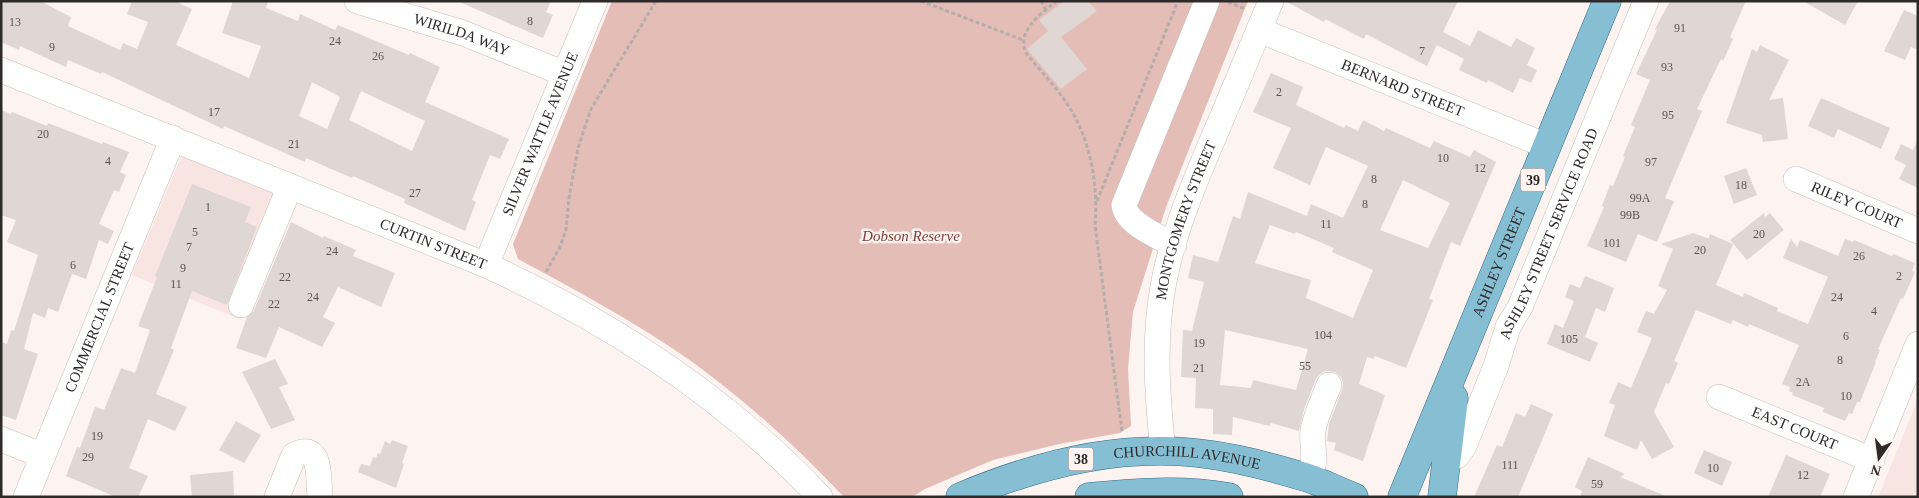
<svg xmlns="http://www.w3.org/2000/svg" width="1919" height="498" viewBox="0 0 1919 498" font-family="'Times New Roman',serif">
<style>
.built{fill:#f8e4e1}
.green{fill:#e3bdb6}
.building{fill:#e0d6d4;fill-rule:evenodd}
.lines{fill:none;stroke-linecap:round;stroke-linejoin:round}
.minor-casing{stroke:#c7bdbb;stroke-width:26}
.major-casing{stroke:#326e86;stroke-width:29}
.path{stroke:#b5adab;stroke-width:3;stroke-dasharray:4 2.5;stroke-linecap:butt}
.minor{stroke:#fff;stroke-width:25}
.major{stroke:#86bed4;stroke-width:28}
.labels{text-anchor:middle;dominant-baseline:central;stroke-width:5;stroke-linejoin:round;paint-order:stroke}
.number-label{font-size:12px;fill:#5a5554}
.shield{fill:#fdf3f1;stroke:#6b6665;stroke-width:1}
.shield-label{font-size:14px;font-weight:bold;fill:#2d2a29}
.street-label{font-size:15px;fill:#2d2a29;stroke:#fdf3f1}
.park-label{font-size:15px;font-style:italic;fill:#7f4037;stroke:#fdf3f1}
</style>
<rect width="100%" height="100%" fill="#fdf3f1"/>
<path class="built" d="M182 154 290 198 239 319 132 275Z
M1918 399V497H1878Z"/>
<path class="green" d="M612 1H1248L1166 207 1133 312 1128 369 1131 426 1120 433 1059 444 993 460 925 489 912 497H844C797 447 746 401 691 361 637 323 576 290 518 259L513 244Z"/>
<path class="building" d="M1 1H40L71 17 68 26 120 50 123 43 137 49 148 22 127 14 132 1H174L192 9 176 45 249 78 261 46 222 33 233 1H268L266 8 298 21 300 14 335 30 338 25 409 55 410 53 440 67 425 102 509 139 500 159 490 155 472 200 476 202 465 231 404 203 405 199 353 176 352 178 306 158 305 162 224 126 223 129 102 72 101 74 68 60 66 67 20 46 19 50 1 42ZM312 82 340 97 327 129 299 116ZM361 91 425 121 412 151 349 120Z
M457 1H551L546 12 553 15 543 38Z
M1064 1H1088L1097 11 1061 37 1087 69 1061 89 1027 49 1048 31 1039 20Z
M1285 1H1458L1443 32 1470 46 1478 30 1511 47 1516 38 1535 48 1527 65 1537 70 1531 83 1520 78 1513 93 1488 80 1487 83 1459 70 1464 59 1437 45 1427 66 1366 34 1364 39 1325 19 1324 22Z
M1670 1H1746L1730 37 1733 39 1723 61 1721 59 1697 109 1702 111 1665 198 1674 201 1657 242 1638 234 1626 262 1587 246 1604 207 1602 206 1610 185 1613 186 1625 157 1623 156 1635 127 1631 125 1650 80 1636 74 1657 30 1655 29Z
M1803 1H1858L1845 25Z
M1904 10 1918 16V50L1911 47 1905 60 1884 51Z
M1760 45 1789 60 1769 100 1783 98 1788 139 1763 142 1762 135 1726 123 1752 49 1757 52Z
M1271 73 1303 87 1296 105 1344 128 1346 125 1358 131 1363 120 1384 131 1386 128 1430 148 1434 141 1470 157 1474 150 1496 162 1460 246 1451 242 1429 299 1433 300 1406 368 1375 356 1373 359 1367 357 1359 384 1385 395 1363 461 1334 450 1336 443 1327 441 1329 424 1342 390 1343 383 1341 377 1335 372 1326 371 1320 374 1316 379 1304 409 1299 431 1271 423 1270 426 1233 417 1232 435 1213 434V409L1195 408 1196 378 1181 377 1183 330 1192 331 1204 282 1188 278 1193 255 1218 262 1233 216 1240 219 1248 192 1307 216 1311 204 1343 218 1368 166 1326 147 1310 185 1273 168 1291 128 1253 112ZM1403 180 1450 203 1428 248 1380 230ZM1270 225 1295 234 1296 232 1334 248 1332 252 1373 270 1353 318 1306 298 1311 280 1255 263ZM1225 330 1308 349 1296 390 1253 380 1251 388 1220 385Z
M1821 98 1890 128 1881 149 1838 129 1834 138 1808 126Z
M1 110 11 114 12 112 47 126 48 123 102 144 103 142 129 152 120 172 126 175 119 192 114 190 99 224 114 231 108 244 99 240 86 279 72 274 58 312 48 308 45 318 33 313 24 349 38 354 16 420 1 415V342L7 344 11 330 14 331 38 255 7 242 16 220 1 215Z
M1918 139V188L1899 179 1906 165 1894 159 1901 144 1913 150Z
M1746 168 1757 195 1734 204 1724 176Z
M192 184 251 207 245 222 257 227 227 305 192 291 171 348 174 350 156 394 187 407 175 431 148 419 129 468 148 476 138 497H116L66 476 77 447 80 448 95 407 104 410 121 368 135 373 150 330 138 326 157 277 155 276Z
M1764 213 1765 217 1770 213 1784 230 1747 260 1730 240Z
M291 222 323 238 324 236 356 250 353 256 395 273 381 307 338 287 323 317 335 323 322 347 279 327 266 358 236 348 247 317 254 310Z
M1693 233 1707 238H1709L1710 234 1733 244 1716 285 1743 297 1744 293 1778 308 1777 311 1808 324 1828 277 1783 258 1791 239 1797 247 1800 240 1838 256 1845 239 1853 242 1854 240 1892 256 1893 254 1915 263 1912 271 1915 272 1903 299 1901 298 1878 349 1880 350 1875 362H1876L1860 402H1857L1852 414 1849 413 1845 421 1823 412 1824 408 1792 395 1793 393 1789 391 1790 387 1782 384 1799 345 1749 324 1748 327 1733 320 1731 324 1696 310 1674 361 1678 363 1669 384 1666 383 1654 412 1674 447 1652 459 1641 440 1637 450 1604 436 1615 405 1609 403 1618 382 1631 388 1652 338 1637 332 1646 311 1654 314 1667 290 1658 286 1673 249 1661 244Z
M1585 276 1614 288 1605 312 1596 308 1585 337 1598 343 1590 362 1547 344 1555 324 1563 328 1574 301 1565 297 1570 284 1580 288Z
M275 359 288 384 279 387 295 420 271 429 242 372Z
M1531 404 1553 414 1518 497H1474L1497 445 1502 447 1516 413 1525 417Z
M236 421 261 435 244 463 219 450Z
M392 440 408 446 402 463 404 464 396 488 358 472 361 464 370 466 373 457 376 458 378 453 380 454 385 441 390 444Z
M1704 450 1732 462 1722 486 1694 473Z
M1786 455 1830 474 1820 497H1768Z
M1588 457 1625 474 1620 477 1668 497H1580L1582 491 1575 487Z
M233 471 234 497H192L190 475Z"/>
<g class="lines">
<defs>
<g id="minor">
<path id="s1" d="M357 1 463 33 565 74"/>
<path id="s2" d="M1259 30 1547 146"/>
<path id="s3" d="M1 70 486 265C611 322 726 397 820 497"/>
<path id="s4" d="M1796 179 1918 231"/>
<path d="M1174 245C1158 236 1126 224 1124 205L1207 1"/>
<path id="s5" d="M486 265 595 1"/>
<path d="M241 305 290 186"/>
<path id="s6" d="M1719 397 1872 460"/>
<path d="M1 439 43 456"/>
<path id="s7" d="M1163 451C1157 394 1153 337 1164 281 1174 230 1195 181 1215 134 1234 90 1252 46 1271 1"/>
<path id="s8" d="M1445 461 1457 456 1464 446 1496 366 1508 327 1520 307 1646 1"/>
<path d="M1309 479C1318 460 1311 449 1313 431 1315 417 1324 398 1329 385"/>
<path id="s9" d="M26 497 173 138"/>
<path d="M277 497 294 455C323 440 318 481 320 497"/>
<path d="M1856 497 1918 344"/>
</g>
<g id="major">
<path id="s10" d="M960 497C1024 470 1093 450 1163 451 1212 451 1262 464 1308 478 1323 483 1338 491 1354 497"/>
<path d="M1089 497C1135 492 1183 489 1229 497"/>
<path id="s11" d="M1402 497 1607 1"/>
<path d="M1442 497 1454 398"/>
</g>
</defs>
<use href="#minor" class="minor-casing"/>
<use href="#major" class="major-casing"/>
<path class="path" d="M921 1 1023 40
M1041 1 1046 10
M1057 1C1041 14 1016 30 1026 53 1043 74 1063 94 1075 117 1092 149 1098 189 1095 225L1122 432
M1228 2 1245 9
M1097 201 1178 1
M546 272 559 249 566 230 569 198 578 148 591 109 656 1"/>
<use href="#minor" class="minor"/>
<use href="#major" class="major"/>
</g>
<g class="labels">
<g class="number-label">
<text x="530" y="21">8</text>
<text x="15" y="22">13</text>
<text x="1680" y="28">91</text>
<text x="335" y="41">24</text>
<text x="52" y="47">9</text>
<text x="1422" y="51">7</text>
<text x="378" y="56">26</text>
<text x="1667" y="67">93</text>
<text x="1279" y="92">2</text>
<text x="214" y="112">17</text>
<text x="1668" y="115">95</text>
<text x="43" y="134">20</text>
<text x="294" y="144">21</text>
<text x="1443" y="158">10</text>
<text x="108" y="161">4</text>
<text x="1651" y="162">97</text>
<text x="1480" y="168">12</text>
<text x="1374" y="179">8</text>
<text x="1741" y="185">18</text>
<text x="415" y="193">27</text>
<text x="1640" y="198">99A</text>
<text x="1365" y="204">8</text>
<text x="208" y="207">1</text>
<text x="1630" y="215">99B</text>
<text x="1326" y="224">11</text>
<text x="195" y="232">5</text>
<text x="1759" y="234">20</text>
<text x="1612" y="243">101</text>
<text x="189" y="247">7</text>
<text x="1700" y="250">20</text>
<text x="332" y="251">24</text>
<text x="1859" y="256">26</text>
<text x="73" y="265">6</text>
<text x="183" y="268">9</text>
<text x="1899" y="276">2</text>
<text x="285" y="277">22</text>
<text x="176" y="284">11</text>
<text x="313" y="297">24</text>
<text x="1837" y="297">24</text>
<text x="274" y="304">22</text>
<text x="1874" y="311">4</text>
<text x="1323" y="335">104</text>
<text x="1846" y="336">6</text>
<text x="1569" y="339">105</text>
<text x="1199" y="343">19</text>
<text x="1840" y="360">8</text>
<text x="1305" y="366">55</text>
<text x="1199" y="368">21</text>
<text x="1803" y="382">2A</text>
<text x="1846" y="396">10</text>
<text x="97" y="436">19</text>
<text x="88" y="457">29</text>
<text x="1510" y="465">111</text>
<text x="1713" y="468">10</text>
<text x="1803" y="475">12</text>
<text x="1597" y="484">59</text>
</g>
<g class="shield">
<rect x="1520.5" y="168.5" width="25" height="23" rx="4"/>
<rect x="1068.5" y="447.5" width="25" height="23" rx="4"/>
</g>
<g class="shield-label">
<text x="1533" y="180">39</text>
<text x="1081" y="459">38</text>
</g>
<g class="street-label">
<text stroke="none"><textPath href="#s1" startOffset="110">WIRILDA WAY</textPath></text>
<text stroke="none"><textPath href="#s2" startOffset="155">BERNARD STREET</textPath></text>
<text stroke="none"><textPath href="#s5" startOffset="142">SILVER WATTLE AVENUE</textPath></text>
<text stroke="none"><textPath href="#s4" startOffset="66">RILEY COURT</textPath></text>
<text stroke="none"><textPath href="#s7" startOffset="235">MONTGOMERY STREET</textPath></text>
<text stroke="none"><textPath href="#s8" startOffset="254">ASHLEY STREET SERVICE ROAD</textPath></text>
<text stroke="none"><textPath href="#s3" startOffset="466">CURTIN STREET</textPath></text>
<text stroke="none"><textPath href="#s11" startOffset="254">ASHLEY STREET</textPath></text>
<text stroke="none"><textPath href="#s9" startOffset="194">COMMERCIAL STREET</textPath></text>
<text stroke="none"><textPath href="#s6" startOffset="82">EAST COURT</textPath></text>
<text stroke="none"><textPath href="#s10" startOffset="234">CHURCHILL AVENUE</textPath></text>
</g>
<g class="park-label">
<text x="911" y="236">Dobson Reserve</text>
</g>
</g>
<rect width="1919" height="498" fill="none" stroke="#2d2a29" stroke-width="5"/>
<g transform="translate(1879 458) rotate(194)" stroke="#fdf3f1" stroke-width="4" paint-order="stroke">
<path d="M0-4L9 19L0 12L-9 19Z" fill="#2d2a29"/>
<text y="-8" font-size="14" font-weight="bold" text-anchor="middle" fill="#2d2a29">N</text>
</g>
</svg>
